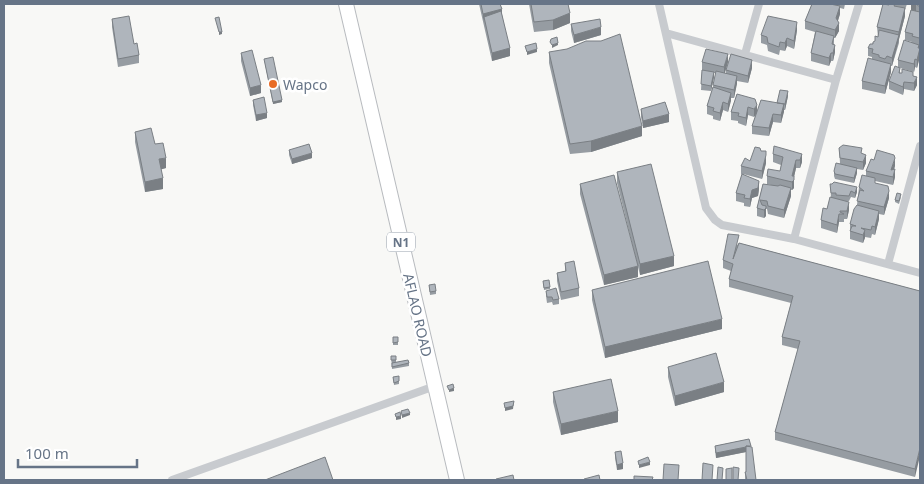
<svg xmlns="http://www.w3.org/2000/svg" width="924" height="484" viewBox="0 0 924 484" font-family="'Noto Sans',sans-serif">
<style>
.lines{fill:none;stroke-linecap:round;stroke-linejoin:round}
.highway-casing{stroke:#b8bbbf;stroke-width:16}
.street{stroke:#c8cbcf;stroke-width:8}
.highway{stroke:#fff;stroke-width:14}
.wall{fill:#969ca2}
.shaded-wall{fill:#7a7f84}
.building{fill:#afb5bc;stroke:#7a7f84}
.poi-dot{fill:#e86c26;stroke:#fff;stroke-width:2}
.labels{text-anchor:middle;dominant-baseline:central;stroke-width:5;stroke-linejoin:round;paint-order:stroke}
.shield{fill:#fff;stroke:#949eab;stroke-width:1}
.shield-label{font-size:12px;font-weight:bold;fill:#667487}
.poi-label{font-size:14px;fill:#667487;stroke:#fff;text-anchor:start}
.street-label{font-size:14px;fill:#667487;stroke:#fff}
</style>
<rect width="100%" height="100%" fill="#f8f8f6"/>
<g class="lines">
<defs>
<path id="highway" d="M346 4 457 480"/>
</defs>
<use href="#highway" class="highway-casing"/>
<path class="street" d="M659 4 706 208 715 220 722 225 794 239 920 273
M666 33 836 80
M745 54 759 4
M794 239 836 80 859 4
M888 264 920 146
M172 480 435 386"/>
<use href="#highway" class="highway"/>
</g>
<path class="wall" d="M479 4H500L510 56 492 61Z
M529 4H568L570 23 553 30 534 32Z
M812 4H845L844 9 840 8V14L838 21 839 31 835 38H834V44L835 52 833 61H831L829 66 811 61V53L815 32 805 29V21Z
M883 4H907L905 10V16L899 39V43L892 66H891V72L885 94 862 89V81L872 59V57L868 56V48L875 41V36L878 37 877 27Z
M920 4V44L919 45 920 56 917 68 915 67 914 72 900 68V73L913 76 917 85 914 91 904 89 903 95 889 89V81L898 67V60L912 43V42L905 40V32L911 10V5Z
M112 19 134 44 139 55V63L118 67 112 27Z
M571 24 601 35 574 43 571 31Z
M797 30 794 49 787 46 785 51 780 50 779 55 768 51 767 45 761 43V35Z
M549 52 642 136 591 152 570 154 549 63Z
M241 53 261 93 250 96 241 61Z
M264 59 282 102 273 104Z
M702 62H728L725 73H726V70L752 68 748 83 737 81 734 98H731L728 112 723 110 720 121 713 119V116L707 114V106L713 87 716 73H714V77L711 91 701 90 702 71Z
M737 94 757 112 777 103 788 96 785 110H784L781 123 773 122 769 136 752 134V126L756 114 754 117 748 115 746 126 738 123V121L731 120V112Z
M253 100 267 118 256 121 253 105Z
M641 109 669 122 643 128 641 117Z
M135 132 155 144 166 168 161 169 163 189 145 192 135 142Z
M839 148 862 154 866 163 863 170 857 169V173L854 183 835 179 834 176V171L840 163Z
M289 150 312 158 292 164 289 155Z
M773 154H802V162L800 168H796L794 177V188L792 190H791V196L784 218 768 214 767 209H766V216L764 218 757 216V208L763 184 775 186 767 184V176L780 171 781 165 773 162Z
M750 161 766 163 762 179 743 174 759 189 758 196 752 198 750 207 744 206V203L736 201V193L742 174H741V166Z
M895 166 894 170 895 177 893 185 875 181V183L889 198 884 215 879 214V219L875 235 872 234 871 238 865 237 863 243 850 239V224L857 205 859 187 866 176V171Z
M617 172 674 266 640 275 617 183Z
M580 184 638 277 604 285 580 194Z
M830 184 857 192 855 198 851 197 849 201H847L849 210 847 219H844V222H839L837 233 821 228V220L827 209 831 197Z
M901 197 899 204 895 202V200Z
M739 243 920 291 915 477 775 440V432L798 349 782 345V337L791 303 729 287V279L731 271 723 268V260Z
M565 263 579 288V296L561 300 557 281V273L565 271Z
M543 281 550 287V289L544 290Z
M429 285 436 291V294L430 295Z
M592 290 722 329 605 358 592 300Z
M546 291 559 299V304L553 305 552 302 547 303 546 296Z
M393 337H398V345H393Z
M391 356H396V362L409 363V366L392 369Z
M668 367 724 392 675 406 668 377Z
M393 377 399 381V384L394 385Z
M553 392 618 422 561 435 553 402Z
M749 439 756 480H745V472H746V452L716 458 715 451V446Z
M615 452 623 469 617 470 615 458Z"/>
<path class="shaded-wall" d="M916 4V12L911 13V5Z
M840 6V14L836 26V18Z
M905 8V16L892 66V58Z
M502 9V17H484L483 21V14Z
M570 13V23L553 30V20Z
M797 22V30L794 49V41Z
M839 23V31L835 38V30Z
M601 27V35L574 43V35Z
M219 32H222V34L219 35Z
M787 38V46L785 51V43Z
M558 43V45L552 48V45Z
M835 45V52L833 61V53Z
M919 45 920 56 917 68V60Z
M510 48V56L492 61V53Z
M537 49V52L527 55V52Z
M831 53V61L829 66V58Z
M728 54V62L724 75V67Z
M915 59V67L914 72V64Z
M752 60V68L748 83V76Z
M891 64V72L885 94V86Z
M714 72V77L711 91V86Z
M737 76V84L734 98V90Z
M917 77V85L914 91V83Z
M904 82V89L903 95V87Z
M261 85V93L250 96V88Z
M788 91V96L785 110V104Z
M731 93V101L728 112V104Z
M282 100V102L273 104V102Z
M723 102V110L720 121V113Z
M784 104V112L781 123V115Z
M757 105V113L754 117V109Z
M748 107V115L746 126V118Z
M267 113V118L256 121V115Z
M669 114V122L643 128V121Z
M773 114V122L769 136V128Z
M642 126V136L591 152V141Z
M312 153V158L292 164V159Z
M802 154V162L800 168V160Z
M766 155V163L762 179V171Z
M866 155V163L863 170V162Z
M166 158V168L159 170V159Z
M895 158V166L891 176V170Z
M796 160V168L793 181 794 180V188L792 190V176Z
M857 168V173L854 183V178Z
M895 169V177L893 185V177Z
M163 178V189L145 192V182Z
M759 181V189L758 196 752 198 750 207V199L752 190Z
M857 187V192L855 198V193Z
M791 188V196L784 218V210Z
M889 191V198L884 215V207Z
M849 202V210L847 219V211Z
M766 208V216L764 218V210Z
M879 211V219L875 235V227Z
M839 214V222L837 233V225Z
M865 230V238L863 243V235Z
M674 256V266L640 275V264Z
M638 266V277L604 285V275Z
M722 319V329L605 358V347Z
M724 382V392L675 406V396Z
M454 388V391L449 392V390Z
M514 401 513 409 505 411V408Z
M618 411V422L561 435V424Z
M410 413V415L402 418V415Z
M401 416V419L396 420V417Z
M746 447V452L716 458V453Z
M920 448V456L915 477V469Z
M650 462V465L639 468V465Z
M623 463V469L617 470V465Z"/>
<path class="building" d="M481 4H500L502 9 483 14Z
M531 4H568L570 13 553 20 534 22Z
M812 4H830L840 6 836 18 839 23 835 30 805 21Z
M883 4 889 5V4H895L894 6 905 8 899 32 877 27Z
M912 4H920V7L916 4 911 5Z
M911 10 920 12V36L919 38 912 36 913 34 905 32Z
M501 11 510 48 492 53 484 17Z
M129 16 134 44 137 43 139 55 118 59 112 19Z
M768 16 797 22 794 41 787 38 785 43 780 42 779 47 768 43 767 37 761 35Z
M219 17 222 32H219L215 18Z
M600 19 601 27 574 35 571 24Z
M879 30 899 35 892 58 887 56 885 59 879 57V55L872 53 873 49 868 48 870 44H873V42L875 41V36L878 37Z
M816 31 834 36 832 44 835 45 833 53H831L829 58 811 53Z
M620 34 642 126 591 141 570 144 549 52 567 49 586 41H601Z
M557 37 558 43 552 45 550 42 551 39Z
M904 40 919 45 918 48H920L917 60 915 59 914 64 898 60Z
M536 43 537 49 527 52 525 46Z
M706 49 728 54 724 67 702 62Z
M252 50 261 85 250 88 241 53Z
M731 54 752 60 748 76 726 70Z
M273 57 282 100 273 102 264 59Z
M868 58 891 64 885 86 862 81Z
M895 66 900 68 899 73H902V69L913 72V76L917 77 914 83 904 82 903 87 889 81Z
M702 70 714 72 711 86 701 84Z
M716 71 737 76 734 90 713 85Z
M713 87 731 93 728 104 723 102 720 113 713 111 714 108 707 106Z
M780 90 788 91 785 104 777 103Z
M737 94 755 99 757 105 754 109 748 107 746 118 738 116 739 113 731 112Z
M264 97 267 113 256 115 253 100Z
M761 100 784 104 781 115 773 114 769 128 752 126Z
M665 102 669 114 643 121 641 109Z
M151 128 155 144 163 143 166 158 159 159 163 178 145 182 135 132Z
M309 144 312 153 292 159 289 150Z
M843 145 862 148 861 153 866 155 863 162 840 158 839 148Z
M774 146 802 154 800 160H796L792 176H794V180L792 182 767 176 768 169 780 171 783 157 773 154Z
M755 147 760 148 761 151H766V155L762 171 741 166 745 158 750 161Z
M877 150 894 155 895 158 891 170 895 169 893 177 866 171 871 159 874 160Z
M836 163 857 168 854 178 835 174 834 171Z
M651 164 674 256 640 264 617 172Z
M742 174 759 181 758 188 752 190 750 199 744 198 745 195 736 193Z
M614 175 638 266 604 275 580 184Z
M862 175 875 178V183L888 186 889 191 884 207 857 201 860 190 864 191 859 187Z
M834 182 857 187 855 193 851 191 849 196 836 195V193H831L830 184H832Z
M763 184 778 186 780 185 791 188 784 210 768 206 767 201 760 200 762 205 766 206V208L764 210 757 208Z
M897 193 901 194 899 201 895 200Z
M830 197 849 202 847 211H840V212L844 214H839L837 225 821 220 823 208 827 209Z
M857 205 879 211 875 227 872 226 871 230 861 228 865 230 863 235 850 231 852 226H856L850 224 854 209Z
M728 234 739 235 733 259 739 243 920 291V448L915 469 775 432 800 341 782 337 793 296 729 279 733 264 723 260Z
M574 261 579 288 561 292 557 273 566 271 565 263Z
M708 261 722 319 605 347 592 290Z
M549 280 550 287 544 288 543 281Z
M435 284 436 291 430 292 429 285Z
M556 288 559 299 553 300 552 297H547L546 291Z
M393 337H398V342L393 343Z
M716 353 724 382 675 396 668 367Z
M391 356H396V360H391Z
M408 360 409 363 392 367V363Z
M399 376V381L394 383 393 377Z
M611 379 618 411 561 424 553 392Z
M453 384 454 388 449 390 447 386Z
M514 401 513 406 505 408 504 403Z
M408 409 410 413 402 415 401 411Z
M400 412 401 416 396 417 395 414Z
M749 439 751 446H746V447L716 453 715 446Z
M746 446 752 447 756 480H747L745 472H746Z
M621 451 623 463 617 465 615 452Z
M325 457 333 480H265Z
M648 457 650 462 639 465 638 461Z
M703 463 713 465 712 480H702Z
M664 464 679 465 678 480H663Z
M718 467 723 468 722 480H717Z
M733 467 739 468 738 480H733Z
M732 468V480H726V469Z
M513 475 514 480H497L496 479Z
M599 475 600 480H584V479Z
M634 476 653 477 652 480H634Z"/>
<circle class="poi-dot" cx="273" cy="84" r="5"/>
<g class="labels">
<rect class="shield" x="387" y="232.5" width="28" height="19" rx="4"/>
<g class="shield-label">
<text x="401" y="242">N1</text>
</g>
<g class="poi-label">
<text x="283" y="84">Wapco</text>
</g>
<g class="street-label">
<text transform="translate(418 315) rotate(77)">AFLAO ROAD</text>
</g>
</g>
<rect width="924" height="484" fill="none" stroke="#667487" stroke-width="10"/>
<path d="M18 459v8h119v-8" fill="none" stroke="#667487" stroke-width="2.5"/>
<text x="25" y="459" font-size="15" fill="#667487" stroke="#ffffff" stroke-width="4" paint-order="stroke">100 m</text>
</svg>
